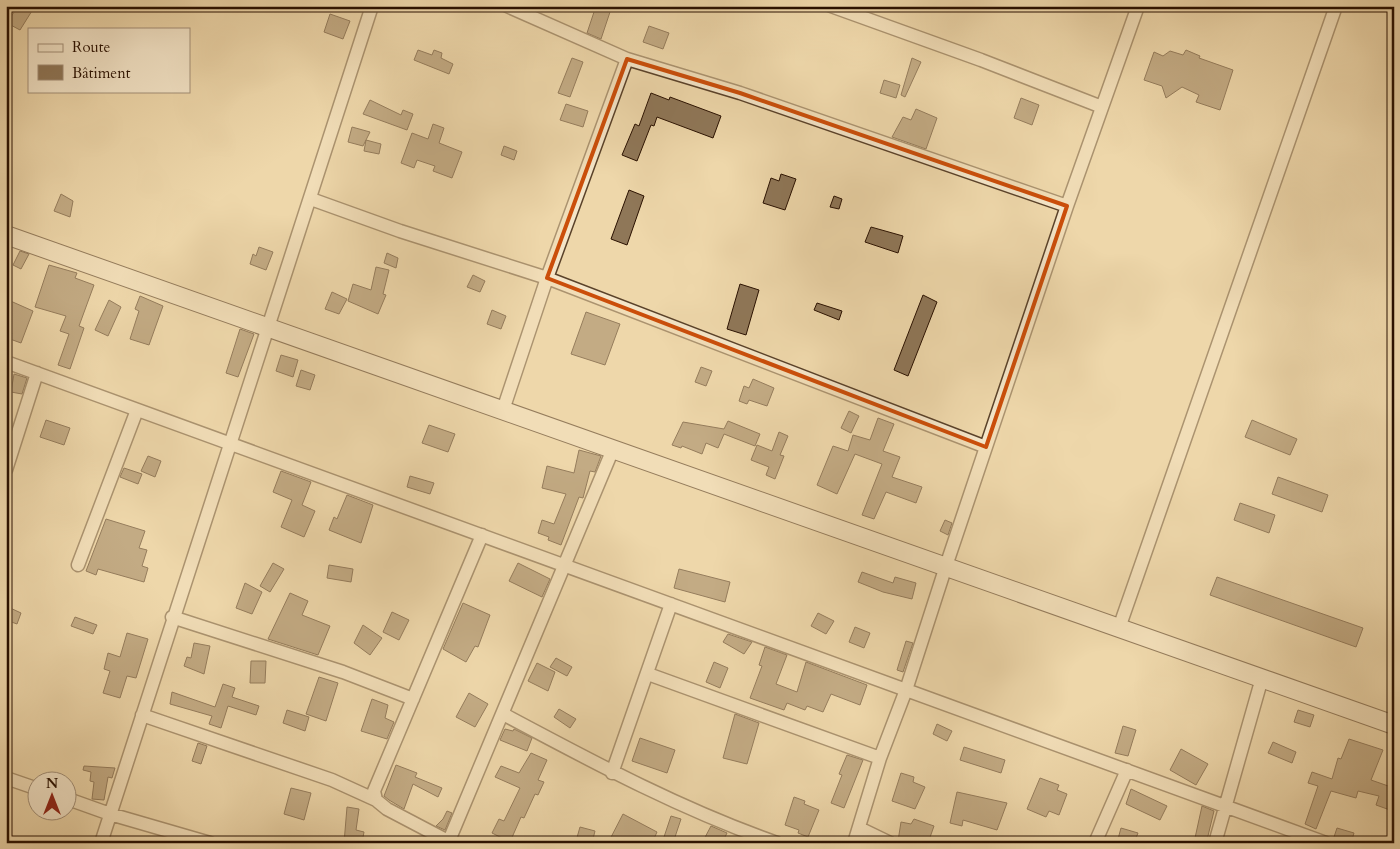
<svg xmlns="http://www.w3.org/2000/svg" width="1400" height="849" viewBox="0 0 1400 849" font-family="Cardo,serif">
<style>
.building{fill:#8f7758;stroke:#291000}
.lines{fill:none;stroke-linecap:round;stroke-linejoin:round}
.minor-casing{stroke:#5a422a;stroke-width:15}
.secondary-casing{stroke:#291000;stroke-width:20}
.minor{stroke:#f4e5c8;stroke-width:12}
.secondary{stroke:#f4e5c8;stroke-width:18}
.marked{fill:none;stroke:#cb4e0a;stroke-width:4;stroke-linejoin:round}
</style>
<rect width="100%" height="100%" fill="#eed7aa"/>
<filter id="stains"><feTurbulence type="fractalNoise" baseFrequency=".004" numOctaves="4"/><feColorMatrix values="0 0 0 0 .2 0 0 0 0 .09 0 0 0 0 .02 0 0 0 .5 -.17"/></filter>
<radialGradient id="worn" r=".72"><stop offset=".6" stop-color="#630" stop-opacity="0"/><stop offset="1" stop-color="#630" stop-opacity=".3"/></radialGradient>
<path class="building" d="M18 6H35L20 30 7 23Z
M596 6H612L601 39 587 33Z
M330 14 350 21 343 39 324 32Z
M649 26 669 33 663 49 643 42Z
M418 50 432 55 434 50 442 53 441 58 453 64 449 74 414 60Z
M1186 50 1200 56 1199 58 1233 70 1220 110 1196 102 1199 95 1182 87 1166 98 1162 86 1144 80 1154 52 1163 56 1170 51 1183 55Z
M572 58 583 62 570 97 558 93Z
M912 58 921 62 905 97 901 95Z
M884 80 900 85 896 98 880 93Z
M651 93 669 100 670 97 721 116 713 138 657 117 654 126 651 125 637 161 622 155 635 124 639 126Z
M1021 98 1039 105 1032 125 1014 118Z
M370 100 401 115 403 110 413 114 407 130 363 114Z
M566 104 588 111 583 127 560 120Z
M916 109 937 118 926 149 892 137 903 117 911 120Z
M433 124 444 128 439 143 462 152 452 178 433 171 435 166 417 160 414 168 401 163 412 133 428 139Z
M352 127 370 132 363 146 348 142Z
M366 140 381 144 379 154 364 151Z
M504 146 517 151 514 160 501 155Z
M781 174 796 179 785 210 763 203 771 178 779 181Z
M629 190 644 196 627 245 611 239Z
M61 194 73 201 70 217 54 211Z
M834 196 842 199 839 209 830 207Z
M871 227 903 236 898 253 865 242Z
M259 247 273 252 266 270 250 264 253 254 256 256Z
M20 251 29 254 21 269 13 265Z
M387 253 398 258 396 268 384 263Z
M49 265 77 273 75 278 94 285 79 326 84 328 70 369 58 365 69 334 60 331 66 316 35 307Z
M376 267 389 270 383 294 386 295 378 314 348 301 353 284 371 290Z
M473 275 485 281 480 292 467 287Z
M740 284 759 290 746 335 727 329Z
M332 292 347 299 339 314 325 309Z
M923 295 937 302 908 376 894 370Z
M140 296 163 306 149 345 130 339 139 311 135 309Z
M6 299 33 311 21 343 10 339 12 333 6 331Z
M109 300 121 307 108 336 95 330Z
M817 303 842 311 839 320 814 310Z
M492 310 506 316 501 329 487 324Z
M586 312 620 324 605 365 571 354Z
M240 329 254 334 238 377 226 373Z
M281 355 298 360 293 377 276 371Z
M701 367 712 371 706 386 695 382Z
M301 370 315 375 310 390 296 386Z
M14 374 27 378 22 394 11 392Z
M753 379 774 388 767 406 749 400 747 404 739 401 744 386 749 388Z
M849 411 859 416 851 433 841 428Z
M878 418 894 424 883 451 900 457 892 477 922 487 916 503 886 492 874 519 862 515 882 464 855 454 837 494 817 485 833 446 848 451 853 435 870 440Z
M46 420 70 428 64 445 40 437Z
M1252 420 1297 439 1290 455 1245 437Z
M728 421 760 434 755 446 724 434 718 448 706 443 702 454 682 446 681 448 672 445 683 422 724 429Z
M429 425 455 434 448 452 422 443Z
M779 432 788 436 780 455 784 456 775 479 766 475 769 467 751 460 757 445 772 451Z
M579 450 601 456 595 472 590 471 583 498 579 497 561 545 548 540 549 537 538 533 542 520 554 524 566 494 542 488 547 466 574 473Z
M148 456 161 461 155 477 141 471Z
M124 468 142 474 138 484 120 477Z
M281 471 311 482 302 505 315 511 304 537 281 527 292 500 273 492Z
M410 476 434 483 430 494 407 487Z
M1278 477 1328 495 1322 512 1272 494Z
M347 495 373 505 361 543 329 530 334 517 337 519Z
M1240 503 1275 515 1269 533 1234 520Z
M106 519 145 531 139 548 147 550 142 566 148 568 144 582 98 569 96 575 86 571Z
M945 520 952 523 948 535 940 531Z
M273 563 284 569 270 592 260 586Z
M518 563 550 579 542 597 509 581Z
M329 565 353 569 351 582 327 578Z
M679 569 730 582 725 602 674 588Z
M862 572 893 583 895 577 916 583 912 599 883 592 858 582Z
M1217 577 1363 628 1356 647 1210 595Z
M245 583 262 592 252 614 236 608Z
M290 593 308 601 302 615 330 626 318 655 268 639Z
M463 603 490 615 478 647 475 646 466 662 443 649Z
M6 606 21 613 17 624 6 620Z
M392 612 409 620 399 640 383 632Z
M818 613 834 621 826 634 811 626Z
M75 617 97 625 93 634 71 626Z
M363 625 382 638 370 655 354 643Z
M855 627 870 633 864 648 849 642Z
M127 633 148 639 136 678 127 676 120 698 103 693 110 671 104 669 108 653 120 657Z
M728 634 752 642 744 654 723 642Z
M906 641 913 643 903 672 897 670Z
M194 643 210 646 204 674 184 666 187 657 191 658Z
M765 647 787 655 776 684 797 692 806 662 867 685 860 705 831 694 823 712 807 706 805 710 787 703 784 710 750 698 762 666 759 665Z
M556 658 572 667 567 676 550 667Z
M251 661H266L265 683H250Z
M714 662 728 668 720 688 706 682Z
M537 663 555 672 548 691 528 681Z
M319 677 338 683 326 721 306 714Z
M223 684 235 688 232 697 259 706 256 715 228 706 221 728 209 724 212 716 170 704 172 692 215 707Z
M469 693 488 704 475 727 456 717Z
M372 699 388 705 385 718 394 722 387 739 361 731Z
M559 709 576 719 570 728 554 717Z
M287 710 309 717 305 731 283 723Z
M1298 710 1314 715 1310 727 1294 722Z
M735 714 759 723 747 764 723 758Z
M937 724 952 731 947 741 933 734Z
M1123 726 1136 730 1128 756 1115 753Z
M505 729 513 731 514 729 532 738 527 751 500 740Z
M640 738 675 750 667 773 632 761Z
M1349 739 1383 750 1371 780 1394 788V800L1390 810 1376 805 1379 796 1358 791 1356 798 1331 791 1316 829 1305 824 1318 786 1308 783 1312 772 1332 779 1338 758 1341 759Z
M1273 742 1296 752 1292 763 1268 753Z
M198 743 207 746 201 764 192 761Z
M964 747 1005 760 1001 773 960 760Z
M1181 749 1208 764 1196 785 1170 770Z
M531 753 547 760 538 780 544 782 538 795 535 794 524 818 521 817 510 842 492 833 499 819 504 821 520 788 495 777 501 766 519 773Z
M847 755 863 760 844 808 831 803 842 775 839 774Z
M396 765 417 773 415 777 442 788 438 797 413 784 404 809 389 800 384 796Z
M84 766 115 768 112 778 108 777 104 800 92 799 94 782 90 781 91 772 83 770Z
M901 773 914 777 913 782 925 787 915 809 892 801Z
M1040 778 1059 785 1057 790 1067 794 1059 815 1049 811 1046 817 1027 809Z
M291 788 311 793 304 820 284 814Z
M1131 789 1167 806 1160 820 1126 804Z
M957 792 1007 803 997 830 963 820 962 826 950 823Z
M794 797 805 801 804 804 819 810 808 837 798 833 799 830 785 825Z
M1202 806 1214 811 1207 840 1195 838Z
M347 807 359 809 356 830 364 832 362 843H344Z
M447 811 452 813 445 830 436 826 443 819Z
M623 814 657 832 652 843H608Z
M671 816 681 819 673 843 663 840Z
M914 819 934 826 928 843 898 841 901 822 911 824Z
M711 826 727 833 722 843H702Z
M580 827 595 831 592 843 576 841Z
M1121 828 1138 833 1134 843 1118 839Z
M1337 828 1354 833 1351 843 1333 840Z"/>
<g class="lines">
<defs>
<path id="minor" d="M507 6 627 59 740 93 1067 206
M831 6 981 60 1102 107
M311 199 400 231 547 278 986 447
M6 362 1326 843
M503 410 547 278 627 59
M6 470 37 373
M78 565 137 410
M172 617 343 672 413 699
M1119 628 1336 6
M648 674 880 758
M503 714C593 762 680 809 777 843
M142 715 332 780 376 800
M612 773 671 604
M6 778 38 789
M68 799 110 814 210 843
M859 828 890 843
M448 841 387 809 376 800 374 791 482 535
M101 843 372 6
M448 843 613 449
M854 843 880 758 906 690 946 566 1067 206 1138 6
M1095 843 1127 770
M1215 843 1262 678"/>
<path id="secondary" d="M6 235 1394 725"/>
</defs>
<use href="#minor" class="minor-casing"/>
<use href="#secondary" class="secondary-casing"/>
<use href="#minor" class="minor"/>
<use href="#secondary" class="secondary"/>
</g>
<path d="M0 0H1400V849H0ZM627 59 740 93 1067 206 986 447 547 278Z" fill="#eed7aa" fill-opacity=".55" fill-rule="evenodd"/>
<path class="marked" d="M627 59 740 93 1067 206 986 447 547 278Z"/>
<rect width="1400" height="849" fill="none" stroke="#eed7aa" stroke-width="25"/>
<rect x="8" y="8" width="1385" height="834" fill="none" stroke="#291000" stroke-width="2.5"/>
<rect x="12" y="12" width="1375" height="824" fill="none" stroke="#291000"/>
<rect x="28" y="28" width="162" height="65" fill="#f4e5c8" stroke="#a39078"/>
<rect x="38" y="44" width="25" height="8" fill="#f4e5c8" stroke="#a39078"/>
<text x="72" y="52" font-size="15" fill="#291000">Route</text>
<rect x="38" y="65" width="25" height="15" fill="#8f7758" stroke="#a39078"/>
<text x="72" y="78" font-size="15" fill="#291000">Bâtiment</text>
<g transform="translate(52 796)"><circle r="24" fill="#f4e5c8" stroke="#a39078"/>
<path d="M0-4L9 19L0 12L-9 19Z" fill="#8f2418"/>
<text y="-8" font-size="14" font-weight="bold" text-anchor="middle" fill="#291000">N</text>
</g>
<rect width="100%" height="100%" filter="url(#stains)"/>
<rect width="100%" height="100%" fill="url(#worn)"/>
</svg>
